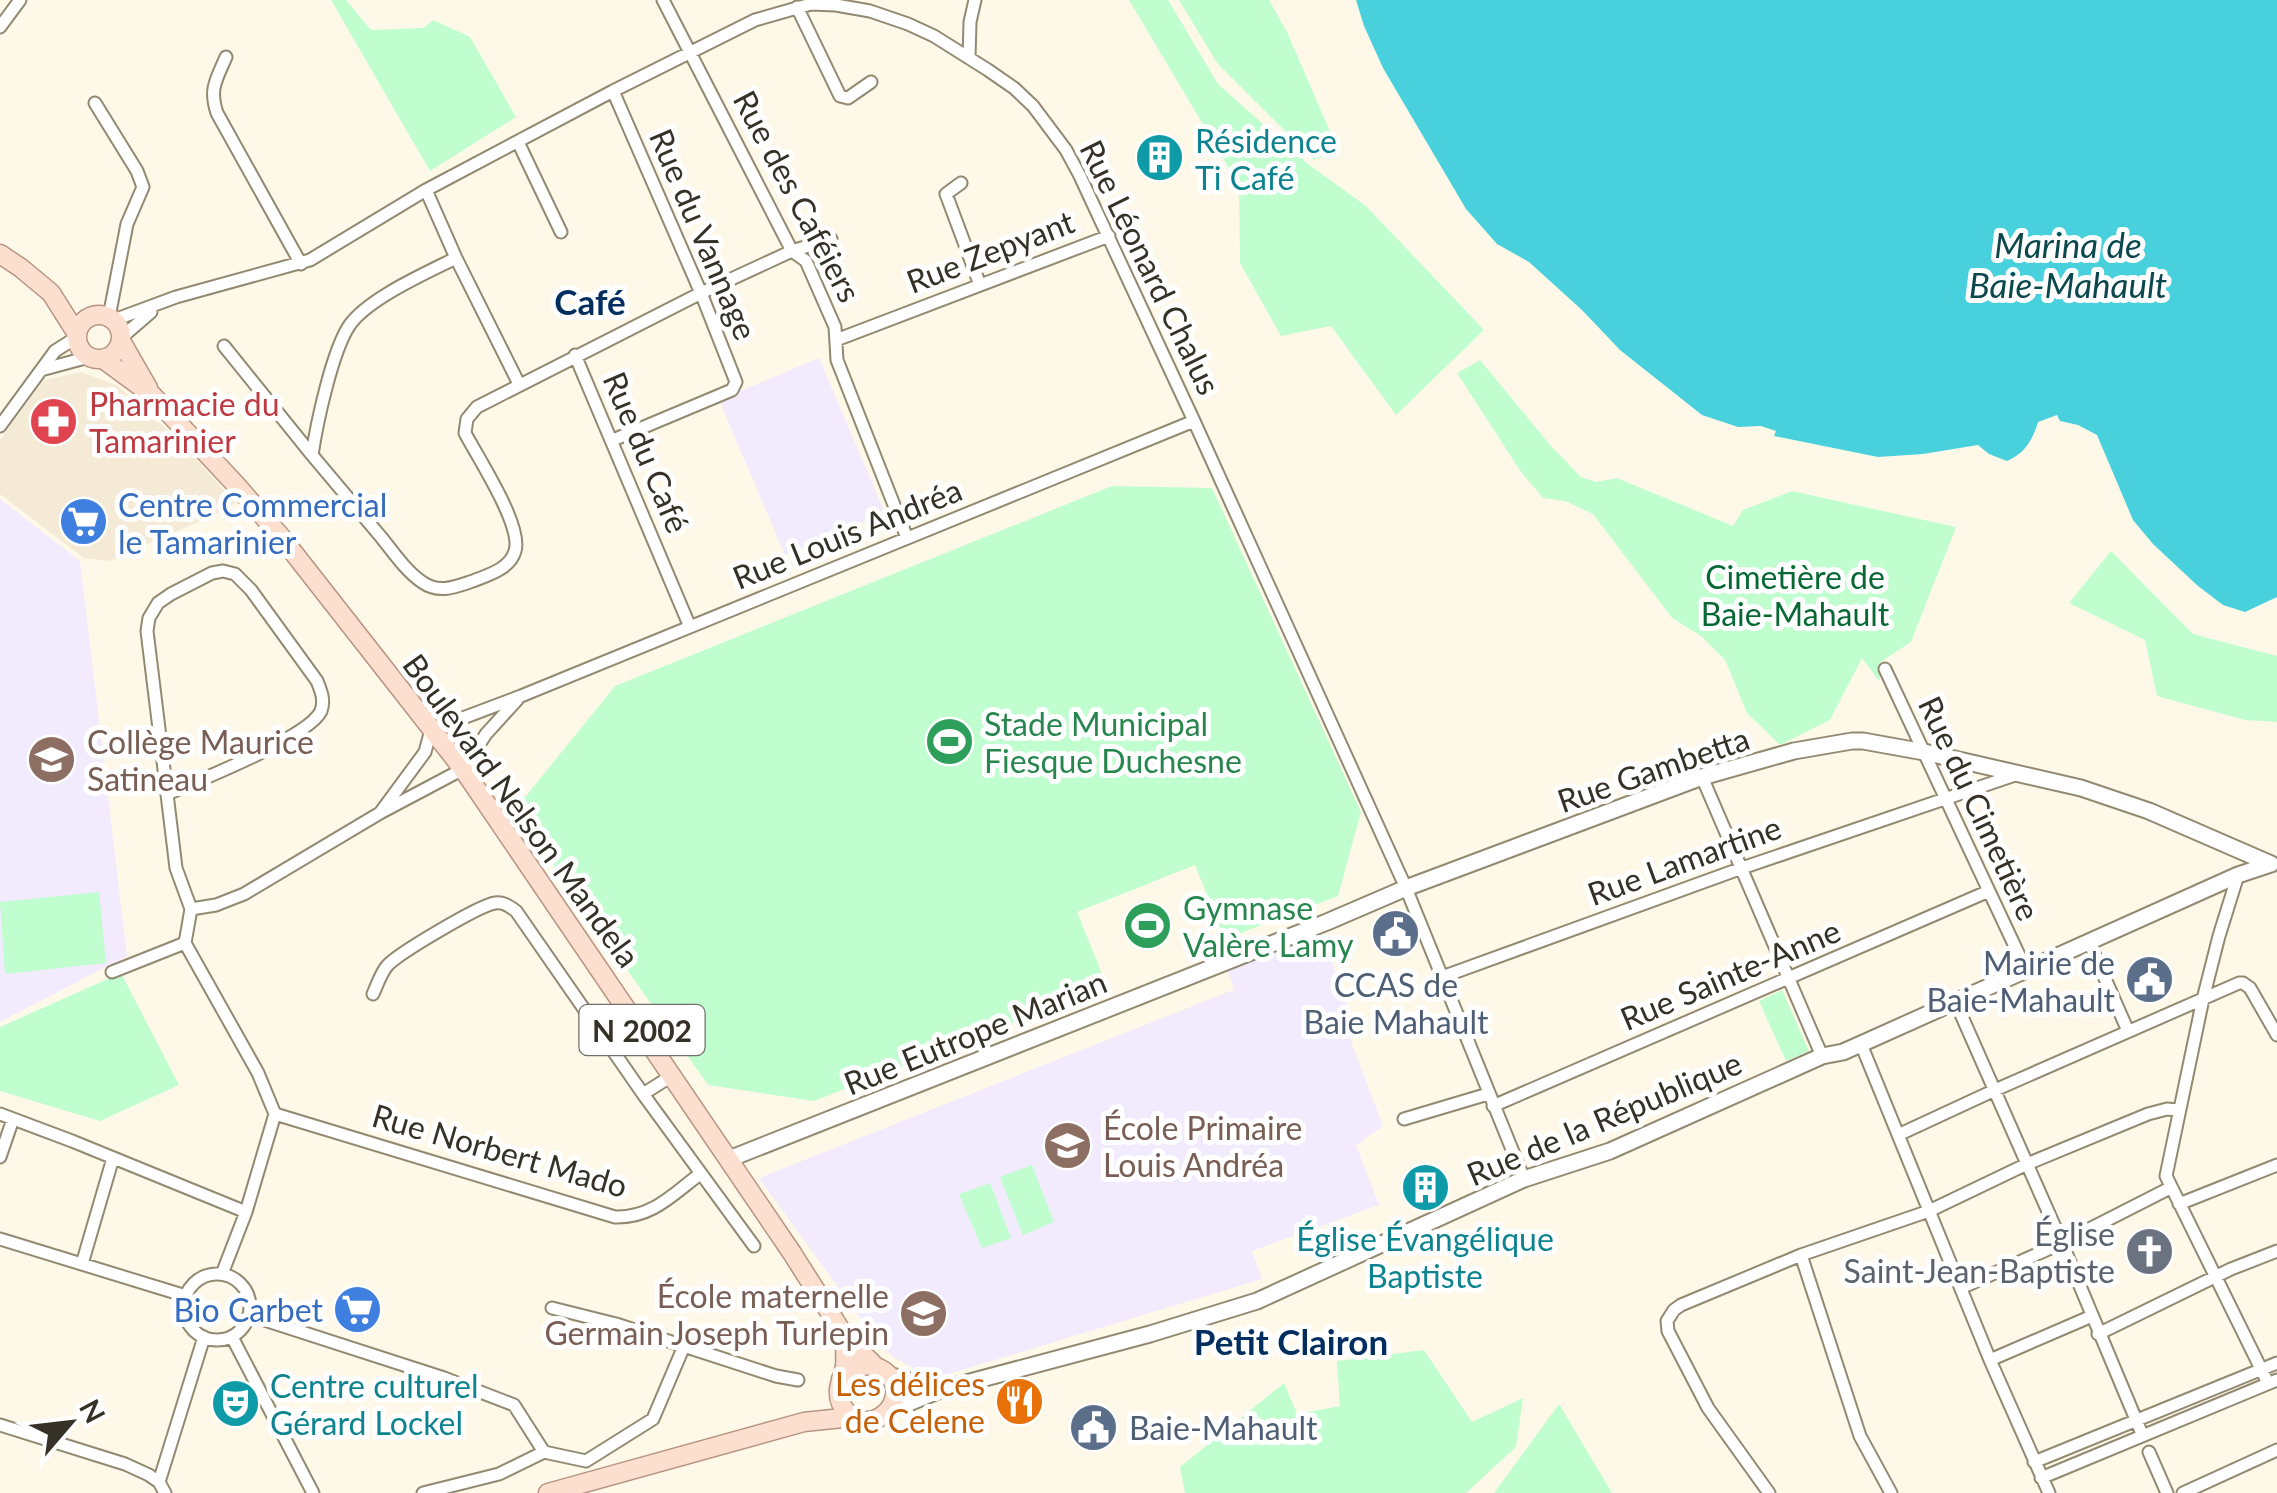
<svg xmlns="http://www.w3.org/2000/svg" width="2277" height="1493" viewBox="0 0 2277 1493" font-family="Lato,sans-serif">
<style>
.commercial{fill:#f4ead5}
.education{fill:#f1ebfd}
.green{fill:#c0fdcf}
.water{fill:#48d1dc}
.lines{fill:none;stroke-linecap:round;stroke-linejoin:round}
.minor-casing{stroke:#928971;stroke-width:15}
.tertiary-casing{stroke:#928971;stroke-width:19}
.primary-casing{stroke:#b69481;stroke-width:21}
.minor{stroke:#fff;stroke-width:11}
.tertiary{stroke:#fff;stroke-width:15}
.primary{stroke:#fddfd0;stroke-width:18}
.labels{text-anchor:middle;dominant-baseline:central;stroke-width:10;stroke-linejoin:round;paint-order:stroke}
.shield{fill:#fff;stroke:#726f68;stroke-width:2.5}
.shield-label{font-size:30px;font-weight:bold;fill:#353127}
.culture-label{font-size:32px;fill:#0d838f;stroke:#fff;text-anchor:start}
.street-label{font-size:32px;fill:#353127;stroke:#fff}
.health-label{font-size:32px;fill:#be3a42;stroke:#fff;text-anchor:start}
.shop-label{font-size:32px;fill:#366cbe;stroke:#fff;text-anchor:start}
.park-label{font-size:32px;fill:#066833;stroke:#fff}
.leisure-label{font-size:32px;fill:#27864d;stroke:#fff;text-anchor:start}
.education-label{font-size:32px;fill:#785e54;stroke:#fff;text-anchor:start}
.service-label{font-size:32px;fill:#4e5e75;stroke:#fff;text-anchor:end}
.worship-label{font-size:32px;fill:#5b616d;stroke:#fff;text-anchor:end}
.food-label{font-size:32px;fill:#c56008;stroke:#fff;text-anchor:end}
.water-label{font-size:35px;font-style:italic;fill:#0b484d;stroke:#fff}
.neighbourhood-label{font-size:35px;font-weight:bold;fill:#002e5f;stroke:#fff}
</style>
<rect width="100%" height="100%" fill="#fef8e9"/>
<path class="commercial" d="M81 372 118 386 185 446 235 503 223 511 109 561 84 558 0 494V440L44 380Z"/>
<path class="education" d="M819 358 885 513 785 555 719 400Z
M0 499 80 561 127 956 0 1022Z
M1319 925 1353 1022 1346 1028 1383 1126 1356 1145 1379 1205 1252 1251 1262 1279 945 1375 920 1372 893 1357 880 1345 759 1178 1233 990 1237 998 1225 963Z"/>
<path class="green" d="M331 0H346L371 30 424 28 433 20 470 37 516 117 430 171Z
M1129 0H1168L1218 84 1308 164 1366 206 1484 330 1396 415 1331 326 1281 336 1240 263 1239 185Z
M1179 0H1269L1287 32 1338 150 1314 160 1217 63Z
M1480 360 1551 446 1581 477 1596 482 1617 478 1733 526 1743 510 1792 491 1956 527 1911 642 1882 661 1879 681 1862 658 1830 720 1780 745 1747 713 1725 660 1701 636 1672 618 1593 514 1565 501 1543 498 1521 472 1457 373Z
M1112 486 1212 488 1361 812 1338 896 1225 939 1195 865 1077 912 1107 986 814 1101 708 1085 512 806 526 796 615 686Z
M2111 551 2193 634 2277 656V722L2245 720 2157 696 2145 640 2069 603Z
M99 892 106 963 5 974 0 902Z
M121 973 179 1085 100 1121 0 1091V1027Z
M1782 990 1809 1051 1786 1061 1759 1001Z
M1032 1165 1054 1222 1023 1235 1000 1177Z
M990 1183 1011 1238 982 1248 959 1194Z
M1424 1350 1472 1422 1523 1398 1516 1447 1466 1493H1185L1180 1467 1284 1383 1297 1414 1340 1406 1337 1361Z
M1559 1404 1612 1493H1494Z"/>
<path class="water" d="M1356 0H2277V597L2245 612 2223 605 2198 586 2153 544 2133 520 2097 435 2078 425 2060 421 2057 415 2038 422C2032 441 2025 453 2007 461L1989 454 1978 445 1923 454 1878 457 1774 436 1776 431 1761 426 1738 427 1702 415 1620 350 1582 310 1529 262 1497 244 1466 209 1383 68 1364 26Z"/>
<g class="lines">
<defs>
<path id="minor" d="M663 0 792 251 806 261 835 327 837 360 907 538
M797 7 840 96 848 98 871 82
M0 27 20 0
M226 57C216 80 209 89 217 113L301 264
M969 58 970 22 975 0
M613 91 701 293 736 382 732 390 613 440
M95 103 137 171 143 187 127 224 109 317
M518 142 561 232
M961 183 946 194 980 285
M426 190 456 258 519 384
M456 258C426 273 367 299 349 326 332 352 317 422 312 455 335 482 358 510 381 537 393 552 406 571 422 582 439 594 455 587 473 581 488 575 510 569 515 551 523 526 478 458 465 433L467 419 477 407 701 293 792 251 831 239
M114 320 176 297 310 260 426 190 613 91 755 20 811 4 836 5 870 11 908 24 934 36 988 70 1014 88 1033 106 1066 150 1080 176 1194 421 1406 888 1524 1179
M122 337 151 312
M836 340 1109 236
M224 346 312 455
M575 355 690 627
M41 370 89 357
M0 426 55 351 77 337
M1885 669 2026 970
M1702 777 1822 1056
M167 794 147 631 149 618 158 603 171 594 212 573 223 571 235 574 251 590 317 681C321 691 325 700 321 711 309 737 196 782 167 794L176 868 191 909
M380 813 425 752 431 730 521 696 1194 421
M2238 875 2219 936 2203 999 2166 1176 2268 1383
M191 909 216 905 244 894 380 813 463 769 486 734 517 700
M2089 942 2128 1031
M185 943 258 1073 275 1114 246 1212 222 1274
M185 943 191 909
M112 972 185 943
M1442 977 1742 868 2018 774
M373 994C377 985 381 973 387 966 397 954 480 905 495 903 504 902 509 906 516 911L643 1094 754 1246
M1956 1003 2062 1243 2142 1434
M1861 1044 1990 1360 2049 1493
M643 1094 673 1075
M1493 1106 1989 891
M0 1114 72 1141 246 1212
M275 1114 615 1217C652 1218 672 1195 700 1174
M1404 1119 1488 1094
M1898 1135 1995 1090 2239 983H2243L2250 988 2277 1035
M0 1157 13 1119
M2179 1204 2277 1165
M0 1239 186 1296
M1801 1255 1860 1436 1891 1493
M82 1264 113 1158
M184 1307a33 33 0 1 1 66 0a33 33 0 1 1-66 0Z
M1961 1288 2062 1243 2170 1188
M552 1308 616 1324 776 1376 798 1380
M249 1315 444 1378 514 1405 544 1452
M2098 1334 2231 1269 2277 1251
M232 1337 313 1493
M1990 1360 2092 1316
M0 1425 125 1464 149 1475 159 1482
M2149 1452 2167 1493
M586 1461 653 1419 684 1346
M2034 1462 2277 1363
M2041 1478 2277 1380
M165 1493 159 1482 204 1337
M423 1493 499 1474 544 1452 586 1461
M1769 1493 1708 1408 1668 1331 1667 1321 1674 1310 1681 1305 1801 1255 1929 1211 2027 1164 2148 1114 2167 1109 2178 1110
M2183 1493 2277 1450"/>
<path id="tertiary" d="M729 1159 1327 922 1406 888 1702 777 1794 751 1852 741H1863L1924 752 2081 788 2149 811 2271 864
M888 1375 940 1390
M887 1412 940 1390 1150 1334 1257 1301 1524 1179 1610 1151 1822 1056 1843 1052 1861 1044 2238 875 2271 864"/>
<path id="primary" d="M0 254 21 268 51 293 77 334
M77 337a22 22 0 1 1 44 0a22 22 0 1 1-44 0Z
M121 341 148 388
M103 359 152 395 238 487 282 538 463 769 792 1253 844 1335 874 1365
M841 1379C863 1350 907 1372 892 1405 888 1412 882 1417 874 1420 855 1425 837 1409 839 1389 840 1381 844 1374 845 1366 846 1356 845 1345 844 1335
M548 1493 804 1422 852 1417"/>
</defs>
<use href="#minor" class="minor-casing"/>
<use href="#tertiary" class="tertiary-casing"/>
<use href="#primary" class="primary-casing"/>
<use href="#minor" class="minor"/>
<use href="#tertiary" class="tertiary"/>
<use href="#primary" class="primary"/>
</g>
<defs>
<symbol id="building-disc" viewBox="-11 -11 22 22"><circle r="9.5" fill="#0f9aa8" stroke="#fff"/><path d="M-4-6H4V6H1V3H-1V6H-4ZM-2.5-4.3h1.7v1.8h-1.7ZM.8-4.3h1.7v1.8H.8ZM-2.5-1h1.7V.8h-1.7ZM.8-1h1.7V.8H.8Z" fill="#fff"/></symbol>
<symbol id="pharmacy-disc" viewBox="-11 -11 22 22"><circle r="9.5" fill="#e0444e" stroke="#fff"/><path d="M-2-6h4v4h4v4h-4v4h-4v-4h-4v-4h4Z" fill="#fff"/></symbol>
<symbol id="supermarket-disc" viewBox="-11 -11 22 22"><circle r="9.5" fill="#3f7fe0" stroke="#fff"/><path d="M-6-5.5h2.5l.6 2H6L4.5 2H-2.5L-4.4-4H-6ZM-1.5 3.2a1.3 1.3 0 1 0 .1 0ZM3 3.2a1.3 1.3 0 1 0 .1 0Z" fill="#fff"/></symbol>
<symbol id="stadium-disc" viewBox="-11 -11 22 22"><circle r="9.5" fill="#2e9e5b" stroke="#fff"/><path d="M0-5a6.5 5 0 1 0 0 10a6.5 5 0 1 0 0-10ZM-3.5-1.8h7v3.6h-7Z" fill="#fff"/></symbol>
<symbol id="school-disc" viewBox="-11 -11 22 22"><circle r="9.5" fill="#8d6e63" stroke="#fff"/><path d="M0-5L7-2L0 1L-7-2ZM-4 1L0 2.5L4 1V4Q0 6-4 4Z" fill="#fff"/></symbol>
<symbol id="civic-disc" viewBox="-11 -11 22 22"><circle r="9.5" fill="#5c6f8a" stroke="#fff"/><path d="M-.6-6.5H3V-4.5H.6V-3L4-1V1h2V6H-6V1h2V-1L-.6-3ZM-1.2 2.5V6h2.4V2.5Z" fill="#fff"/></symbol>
<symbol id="church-disc" viewBox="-11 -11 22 22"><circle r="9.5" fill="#6b7280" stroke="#fff"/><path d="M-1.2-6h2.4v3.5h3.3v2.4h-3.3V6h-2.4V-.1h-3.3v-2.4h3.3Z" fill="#fff"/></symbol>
<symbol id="restaurant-disc" viewBox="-11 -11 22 22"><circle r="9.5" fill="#e8710a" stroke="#fff"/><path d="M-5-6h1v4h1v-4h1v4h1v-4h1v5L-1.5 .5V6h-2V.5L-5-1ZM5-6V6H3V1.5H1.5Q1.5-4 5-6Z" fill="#fff"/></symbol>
<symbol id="theatre-disc" viewBox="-11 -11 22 22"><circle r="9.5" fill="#0f9aa8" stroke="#fff"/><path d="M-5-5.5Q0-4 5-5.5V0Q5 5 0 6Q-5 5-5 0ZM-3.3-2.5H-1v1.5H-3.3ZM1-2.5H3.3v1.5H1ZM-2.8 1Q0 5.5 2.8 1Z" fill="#fff"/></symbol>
</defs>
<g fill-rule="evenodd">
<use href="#building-disc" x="1132" y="130" width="55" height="55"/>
<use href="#pharmacy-disc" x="26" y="394" width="55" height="55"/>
<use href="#supermarket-disc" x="56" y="494" width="55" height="55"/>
<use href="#stadium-disc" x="922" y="714" width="55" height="55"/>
<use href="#school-disc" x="24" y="732" width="55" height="55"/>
<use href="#stadium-disc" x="1120" y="898" width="55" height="55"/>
<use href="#civic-disc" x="1368" y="906" width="55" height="55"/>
<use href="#civic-disc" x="2122" y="952" width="55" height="55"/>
<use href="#school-disc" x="1040" y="1118" width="55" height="55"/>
<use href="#building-disc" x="1398" y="1160" width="55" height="55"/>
<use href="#church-disc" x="2122" y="1224" width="55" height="55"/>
<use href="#supermarket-disc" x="330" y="1282" width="55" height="55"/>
<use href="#school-disc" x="896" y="1286" width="55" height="55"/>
<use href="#restaurant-disc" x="992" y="1374" width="55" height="55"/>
<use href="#theatre-disc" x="208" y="1376" width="55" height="55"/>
<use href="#civic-disc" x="1066" y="1400" width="55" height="55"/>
</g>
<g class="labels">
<rect class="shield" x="579.5" y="1005" width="125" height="50" rx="8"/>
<g class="shield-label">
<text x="642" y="1030">N 2002</text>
</g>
<g class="culture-label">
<text x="1195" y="140">Résidence<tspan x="1195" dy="37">Ti Café</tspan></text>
<text x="1425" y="1238" text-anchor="middle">Église Évangélique<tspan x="1425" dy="37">Baptiste</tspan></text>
<text x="270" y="1385">Centre culturel<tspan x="270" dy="37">Gérard Lockel</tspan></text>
</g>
<g class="street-label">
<text transform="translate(798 196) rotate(62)">Rue des Caféiers</text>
<text transform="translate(704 234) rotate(67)">Rue du Vannage</text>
<text transform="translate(990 251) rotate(-21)">Rue Zepyant</text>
<text transform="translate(1151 267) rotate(64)">Rue Léonard Chalus</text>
<text transform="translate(647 452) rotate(67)">Rue du Café</text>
<text transform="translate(847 533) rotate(-22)">Rue Louis Andréa</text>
<text transform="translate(1653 769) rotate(-19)">Rue Gambetta</text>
<text transform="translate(1980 808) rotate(65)">Rue du Cimetière</text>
<text transform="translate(522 810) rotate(54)">Boulevard Nelson Mandela</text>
<text transform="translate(1684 860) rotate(-20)">Rue Lamartine</text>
<text transform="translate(1730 974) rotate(-23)">Rue Sainte-Anne</text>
<text transform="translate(975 1032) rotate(-22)">Rue Eutrope Marian</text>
<text transform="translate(1604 1118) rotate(-23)">Rue de la République</text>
<text transform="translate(500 1150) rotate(16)">Rue Norbert Mado</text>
</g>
<g class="health-label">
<text x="89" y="403">Pharmacie du<tspan x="89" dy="37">Tamarinier</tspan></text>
</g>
<g class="shop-label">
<text x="118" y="504">Centre Commercial<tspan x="118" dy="37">le Tamarinier</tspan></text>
<text x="323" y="1309" text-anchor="end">Bio Carbet</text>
</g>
<g class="park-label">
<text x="1795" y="576">Cimetière de<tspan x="1795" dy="37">Baie-Mahault</tspan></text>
</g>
<g class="leisure-label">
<text x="984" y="723">Stade Municipal<tspan x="984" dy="37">Fiesque Duchesne</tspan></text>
<text x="1183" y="907">Gymnase<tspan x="1183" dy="37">Valère Lamy</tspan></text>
</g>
<g class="education-label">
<text x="87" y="741">Collège Maurice<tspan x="87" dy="37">Satineau</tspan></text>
<text x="1103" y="1127">École Primaire<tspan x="1103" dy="37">Louis Andréa</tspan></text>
<text x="889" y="1295" text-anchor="end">École maternelle<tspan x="889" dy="37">Germain Joseph Turlepin</tspan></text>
</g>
<g class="service-label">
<text x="2115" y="962">Mairie de<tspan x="2115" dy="37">Baie-Mahault</tspan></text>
<text x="1396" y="984" text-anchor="middle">CCAS de<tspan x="1396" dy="37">Baie Mahault</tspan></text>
<text x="1129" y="1427" text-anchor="start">Baie-Mahault</text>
</g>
<g class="worship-label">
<text x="2115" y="1233">Église<tspan x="2115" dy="37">Saint-Jean-Baptiste</tspan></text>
</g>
<g class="food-label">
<text x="985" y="1383">Les délices<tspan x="985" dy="37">de Celene</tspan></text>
</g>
<g class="water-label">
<text x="2068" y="244">Marina de<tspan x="2068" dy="40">Baie-Mahault</tspan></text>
</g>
<g class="neighbourhood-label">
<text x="590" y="301">Café</text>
<text x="1291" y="1341">Petit Clairon</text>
</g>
</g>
<g transform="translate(70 1423) rotate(62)" stroke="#ffffff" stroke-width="8" paint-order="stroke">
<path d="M0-8L18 38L0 25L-18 38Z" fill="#353127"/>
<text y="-15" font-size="28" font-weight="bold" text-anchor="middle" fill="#353127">N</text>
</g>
</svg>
